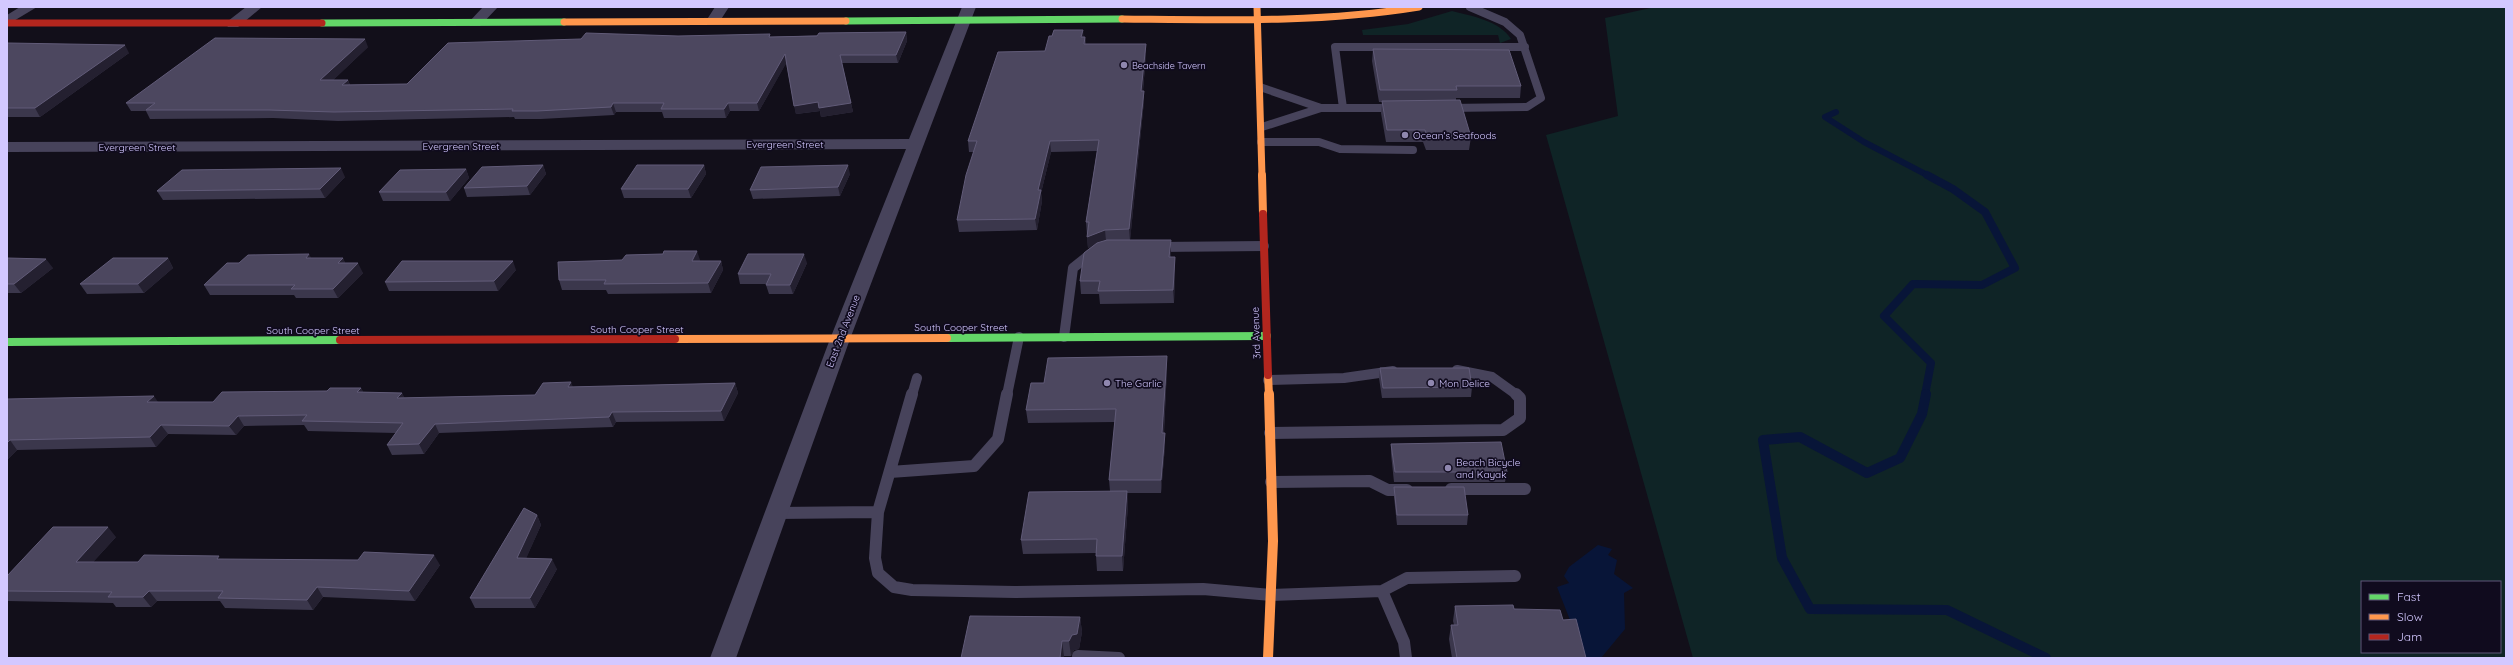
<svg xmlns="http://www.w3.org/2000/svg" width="2513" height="665" viewBox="0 0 2513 665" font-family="Quicksand,sans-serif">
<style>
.green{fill:#0f2426;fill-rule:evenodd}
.water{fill:#081538}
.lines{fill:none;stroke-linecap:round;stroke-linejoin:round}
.stream-far2{stroke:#081538;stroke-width:6}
.stream-far1{stroke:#081538;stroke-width:8}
.stream{stroke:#081538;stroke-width:10}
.lane-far2{stroke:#47435b;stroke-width:8}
.lane-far1{stroke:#47435b;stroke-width:10}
.lane{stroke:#47435b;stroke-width:12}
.street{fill:#47435b;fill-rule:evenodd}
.fast-far1{stroke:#63d668;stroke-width:7}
.fast{stroke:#63d668;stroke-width:8}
.slow-far2{stroke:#ff974d;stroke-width:7}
.slow-far1{stroke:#ff974d;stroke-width:8}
.slow{stroke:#ff974d;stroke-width:10}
.jam-far1{stroke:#b3261e;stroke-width:7}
.jam{stroke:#b3261e;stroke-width:8}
.wall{fill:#3b374c}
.shaded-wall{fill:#242030}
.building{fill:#4c475f;stroke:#615b78}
.poi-dot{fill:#8f87af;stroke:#100b1e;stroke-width:1.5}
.labels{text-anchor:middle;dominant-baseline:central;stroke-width:3.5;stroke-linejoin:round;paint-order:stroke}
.far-poi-label{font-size:9px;fill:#d3c8ff;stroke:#100b1e;text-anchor:start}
.poi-label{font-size:10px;fill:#d3c8ff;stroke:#100b1e;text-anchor:start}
.street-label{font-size:10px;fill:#d3c8ff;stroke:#100b1e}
</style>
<rect width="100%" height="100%" fill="#120f1a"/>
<path class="green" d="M1655 7H2506V658H1693L1546 135 1618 116 1605 18ZM2362 582H2500V652H2362Z
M1452 11C1472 16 1500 21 1511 39L1500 43 1498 35H1363L1362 30 1408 24Z"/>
<path class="water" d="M1598 545 1612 549 1608 555 1617 560 1614 574 1633 588 1624 593 1625 629 1601 658H1585L1557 587 1569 583 1564 576 1569 567Z"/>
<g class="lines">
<path class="stream-far2" d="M1836 112 1825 117 1864 142 1929 176"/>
<path class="stream-far1" d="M1925 395 1931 363 1884 316 1913 284 1982 285 2015 268 1985 212 1953 189 1927 175"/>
<path class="stream" d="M1926 394 1922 414 1900 458 1867 473 1800 437 1763 440 1782 558 1810 609 1947 610 2046 658"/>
<path class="lane-far2" d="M1260 87 1321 108 1262 127
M1321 108H1394
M1343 108 1335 47H1525
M1448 108 1527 107 1541 98 1520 35 1505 22 1470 7
M1261 142H1319L1340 149 1413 150"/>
<path class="lane-far1" d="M1158 247 1264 246
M1064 337 1073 268 1093 252
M1457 370 1492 377 1517 395
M1268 380 1344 378 1393 371
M912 395 917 378
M1007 395 1019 337"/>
<path class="lane" d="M1270 433 1503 430 1520 418V398L1516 394
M890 472 974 466 998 439 1007 394
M1271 482 1370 481 1388 490H1407
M1451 489H1525
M878 512 912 394
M776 513 878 512 875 558 878 573 894 587 912 590 1015 592 1203 589 1271 595 1382 591 1404 642 1406 658
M1382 591 1407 578 1515 576
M1078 656 1119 658"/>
<path class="street" d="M20 7H37L7 25V15Z
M246 7H262L238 27H228L226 24 228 21Z
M483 7H498L480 26H470L468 23Z
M715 7H729L718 24H708L706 21Z
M962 7H976L850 339 736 658H710L830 339 906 149 7 152V142L909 139Z"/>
<path class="fast-far1" d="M846 21 1122 19
M322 23 564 22"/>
<path class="fast" d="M947 338 1267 336
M7 342 340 340"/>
<path class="slow-far2" d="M1257 7 1262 176
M1122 19C1222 20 1320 23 1419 7
M564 22 846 21"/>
<path class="slow-far1" d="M1262 175 1263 214
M675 339 947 338
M1268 375 1269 395"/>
<path class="slow" d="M1268 658 1273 541 1269 394"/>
<path class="jam-far1" d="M7 23H322"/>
<path class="jam" d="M1263 214 1268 375
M340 340 675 339"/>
</g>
<path class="wall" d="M906 32 907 41 898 63H842L853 112 821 117 820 111 796 114 786 63 759 111H730L726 118H664L662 112H616L614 115 541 119H515L514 117 338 121 273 118 150 119 146 111H131L126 103 368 47 333 80H348L350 85 407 84 678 36 771 37Z
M1083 37H1085L1086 44H1146V54L1143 91H1144V101L1130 240 1171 253V257H1175V270L1174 303 1100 304 1099 294H1081L1080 281 1092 246 1088 248 1086 222 1097 151 1051 152 1041 193 1042 201 1037 230 959 232 957 220 974 152H969L968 141 1045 51Z
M7 43 129 53 40 117H7Z
M1373 49 1521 86 1520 98H1456V100L1471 137 1469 150H1426L1423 142H1386L1381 113 1382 102H1379L1372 61Z
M543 165 546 174 530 195 467 197 464 188Z
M704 165 706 174 691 198H624L621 189Z
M466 169 469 178 450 201H383L379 192Z
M850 174 840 196 753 199 750 190Z
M345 177 325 198 163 200 157 191Z
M7 258 53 268 21 293H7Z
M168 258 173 268 144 293 87 294 80 284Z
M311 258H343L345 263 363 273 338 298H296L294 295H210L204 285Z
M622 260H700L699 261H721L723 270 711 293 608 294 606 290H562L559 280Z
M807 263 793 294H769L766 285 767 284H740L738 274Z
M516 270 498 291H389L385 282Z
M1167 356V369L1164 433H1165V446L1161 493H1127L1128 505 1123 571H1097L1096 556V553L1023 554 1021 540 1110 491 1109 480 1115 422 1028 423 1026 410 1044 383Z
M1380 368 1472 387 1471 397 1382 398 1379 378Z
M735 383 738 393 724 421 616 422 613 427 439 433 424 454 392 455 387 445 396 433 308 431 304 425 244 426 236 435 168 434 156 447 17 450 7 460V399L158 402H213L361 388 363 392 402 393 404 398 535 395 573 387Z
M1391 444 1507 472 1505 482H1394L1391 454Z
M1394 487 1468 515 1467 525H1397L1394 497Z
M537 515 541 525 526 558 557 569 535 608H475L470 598Z
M116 537 93 562H138L221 559 440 565 415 601 323 597 313 610 225 608 220 601H157L151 607H116L113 603 7 601V576Z
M1455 606 1514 609 1563 620 1586 658H1452L1449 639 1451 625H1454L1453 621Z
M1080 617 1082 632 1079 649 1074 650 1071 656H1064V658H961Z"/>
<path class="shaded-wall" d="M1083 30 1084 40 1081 37Z
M906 32 907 41 898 63 896 55Z
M1085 37 1086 47 1084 44Z
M365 39 368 47 324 89 320 80Z
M1146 44V54L1142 101 1141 91Z
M125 45 129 53 40 117 35 108Z
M785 54 787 62 759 111 757 103Z
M348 80 351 89 342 85Z
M1144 91V101L1130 241 1129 229Z
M818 102 851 103 853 112 821 117 820 111 796 114 794 106Z
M613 103 616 112 614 115 611 107Z
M728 103 730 111 726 118 724 109Z
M1050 141 1051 152 1041 193 1042 201 1037 230 1035 219 1038 190Z
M543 165 546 174 530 195 527 186Z
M704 165 706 174 691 198 688 189Z
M848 165 850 174 840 196 838 187Z
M341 168 345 177 325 198 320 189Z
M466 169 469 178 450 201 446 192Z
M1105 230 1106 241 1088 248 1087 237Z
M1171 240V253L1170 270 1169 257Z
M697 251 700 260 695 270 692 261Z
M309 254 314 263 306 258Z
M804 254 807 263 793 294 790 285Z
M1175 257V270L1174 303 1173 290Z
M168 258 173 268 144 293 138 284Z
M343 258 347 267 338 263Z
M46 259 53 268 21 293 14 284Z
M513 261 516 270 498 291 494 281Z
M721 261 723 270 711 293 708 283Z
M358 263 363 273 338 298 333 289Z
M1167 356V369L1163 446 1162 433Z
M571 382 575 392 568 387Z
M735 383 738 393 724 421 721 411Z
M361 388 366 397 357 392Z
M402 393 407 402 397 398Z
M154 396 160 405 147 402Z
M612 412 616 422 613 427 609 417Z
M238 416 244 426 236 435 229 426Z
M435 424 439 433 424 454 419 444Z
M161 425 168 434 156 447 150 437Z
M1165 433V446L1161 493V480Z
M10 440 17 450 7 460V443Z
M1127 491 1128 505 1123 571 1122 556Z
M537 515 541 525 522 568 517 558Z
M108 527 116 537 84 572 76 562Z
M434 555 440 565 415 601 409 591Z
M552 559 557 569 535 608 530 598Z
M317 587 323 597 313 610 307 600Z
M149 591 157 601 151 607 143 597Z
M1080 617 1082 632 1079 649 1074 650 1071 656 1069 641Z
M1062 641 1064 656V658H1060Z"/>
<path class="building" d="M1054 30H1083L1081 37H1085L1084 44H1146L1141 91H1144L1129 229 1105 230 1087 237 1089 222H1086L1099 140 1050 141 1038 190H1041L1035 219 957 220 966 175 977 141H968L998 52 1045 51 1049 36H1052Z
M906 32 896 55H840L851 103 819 108 818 102 794 106 785 54 757 103H728L724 109H661L664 103H613L611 107 537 111H512L513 109 334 112 269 110H146L155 103H126L215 38 365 39 320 80H348L342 85 407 84 448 43 581 39 586 33 678 36 770 34 769 37 817 36 819 33Z
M7 43H8L125 45 35 108H7Z
M1373 49 1509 50 1521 86H1456L1457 90H1380Z
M1460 100 1471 137 1427 138 1425 130H1387L1382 101Z
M543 165 527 186 464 188 482 167Z
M637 165H704L688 189H621Z
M848 165 838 187 750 190 761 167Z
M341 168 320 189 157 191 182 170Z
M466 169 446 192H379L400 170Z
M1107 240H1171L1169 257H1175L1173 290 1098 291 1100 281H1080L1084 253 1097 243Z
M664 251H697L692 261H721L708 283 604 284 606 280H559L558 262 622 260 626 255 663 254Z
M309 254 306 258H343L338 263H358L333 289H291L295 285H204L227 263H239L248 255Z
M748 254H804L790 285H766L771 274H738Z
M7 258 46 259 14 284H7Z
M113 258H168L138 284H80Z
M402 261H513L494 281 385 282Z
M1167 356 1162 433H1165L1161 480H1109L1116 409 1026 410 1031 383H1044L1048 358Z
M1380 368H1469L1472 387 1383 388Z
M571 382 568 387 735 383 721 411 612 412 609 417 435 424 419 444 387 445 403 423 302 421 307 415 238 416 229 426 161 425 150 437 10 440 7 443V399L154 396 147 402H213L222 392 327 391 330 388H361L357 392 402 393 397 398 535 395 543 383Z
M1501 442 1507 472H1395L1391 444Z
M1394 487H1464L1468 515H1397Z
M1127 491 1122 556H1096L1097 539 1021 540 1029 492Z
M524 508 537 515 517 558 552 559 530 598H470Z
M53 527H108L76 562H138L144 555 219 556 217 559 358 560 364 552 434 555 409 591 317 587 307 600 218 598 223 591H149L143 597H108L112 592 7 591V576Z
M1513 605 1514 609 1560 610 1563 620 1576 619 1586 658H1457L1451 625H1458L1455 606Z
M970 616 1080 617 1077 634 1072 635 1069 641H1062L1060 658H961Z"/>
<g class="poi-dot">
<circle cx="1124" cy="65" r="4"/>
<circle cx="1405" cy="135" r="4"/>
<circle cx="1107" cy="383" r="4"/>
<circle cx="1431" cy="383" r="4"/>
<circle cx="1448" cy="468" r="4"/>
</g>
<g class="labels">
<g class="far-poi-label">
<text x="1132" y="65">Beachside Tavern</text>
</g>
<g class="poi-label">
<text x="1413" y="135">Ocean's Seafoods</text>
<text x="1115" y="383">The Garlic</text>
<text x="1439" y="383">Mon Delice</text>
<text x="1456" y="462">Beach Bicycle<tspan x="1456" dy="12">and Kayak</tspan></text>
</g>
<g class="street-label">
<text x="785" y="144">Evergreen Street</text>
<text x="461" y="146">Evergreen Street</text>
<text x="137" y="147">Evergreen Street</text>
<text x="961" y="327">South Cooper Street</text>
<text x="637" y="329">South Cooper Street</text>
<text x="313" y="330">South Cooper Street</text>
<text transform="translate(843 331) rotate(-69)">East 2nd Avenue</text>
<text transform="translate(1256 333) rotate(-92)">3rd Avenue</text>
</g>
</g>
<rect width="2513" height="665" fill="none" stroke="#d3c8ff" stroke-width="16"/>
<rect x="2361" y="581" width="140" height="72" fill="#100b1e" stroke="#5e5778"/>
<rect x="2369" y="594" width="20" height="6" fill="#63d668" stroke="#5e5778"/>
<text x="2397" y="601" font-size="12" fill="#d3c8ff">Fast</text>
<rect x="2369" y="614" width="20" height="6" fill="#ff974d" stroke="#5e5778"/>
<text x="2397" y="621" font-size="12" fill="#d3c8ff">Slow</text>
<rect x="2369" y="634" width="20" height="6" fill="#b3261e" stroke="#5e5778"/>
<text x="2397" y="641" font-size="12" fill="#d3c8ff">Jam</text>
</svg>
